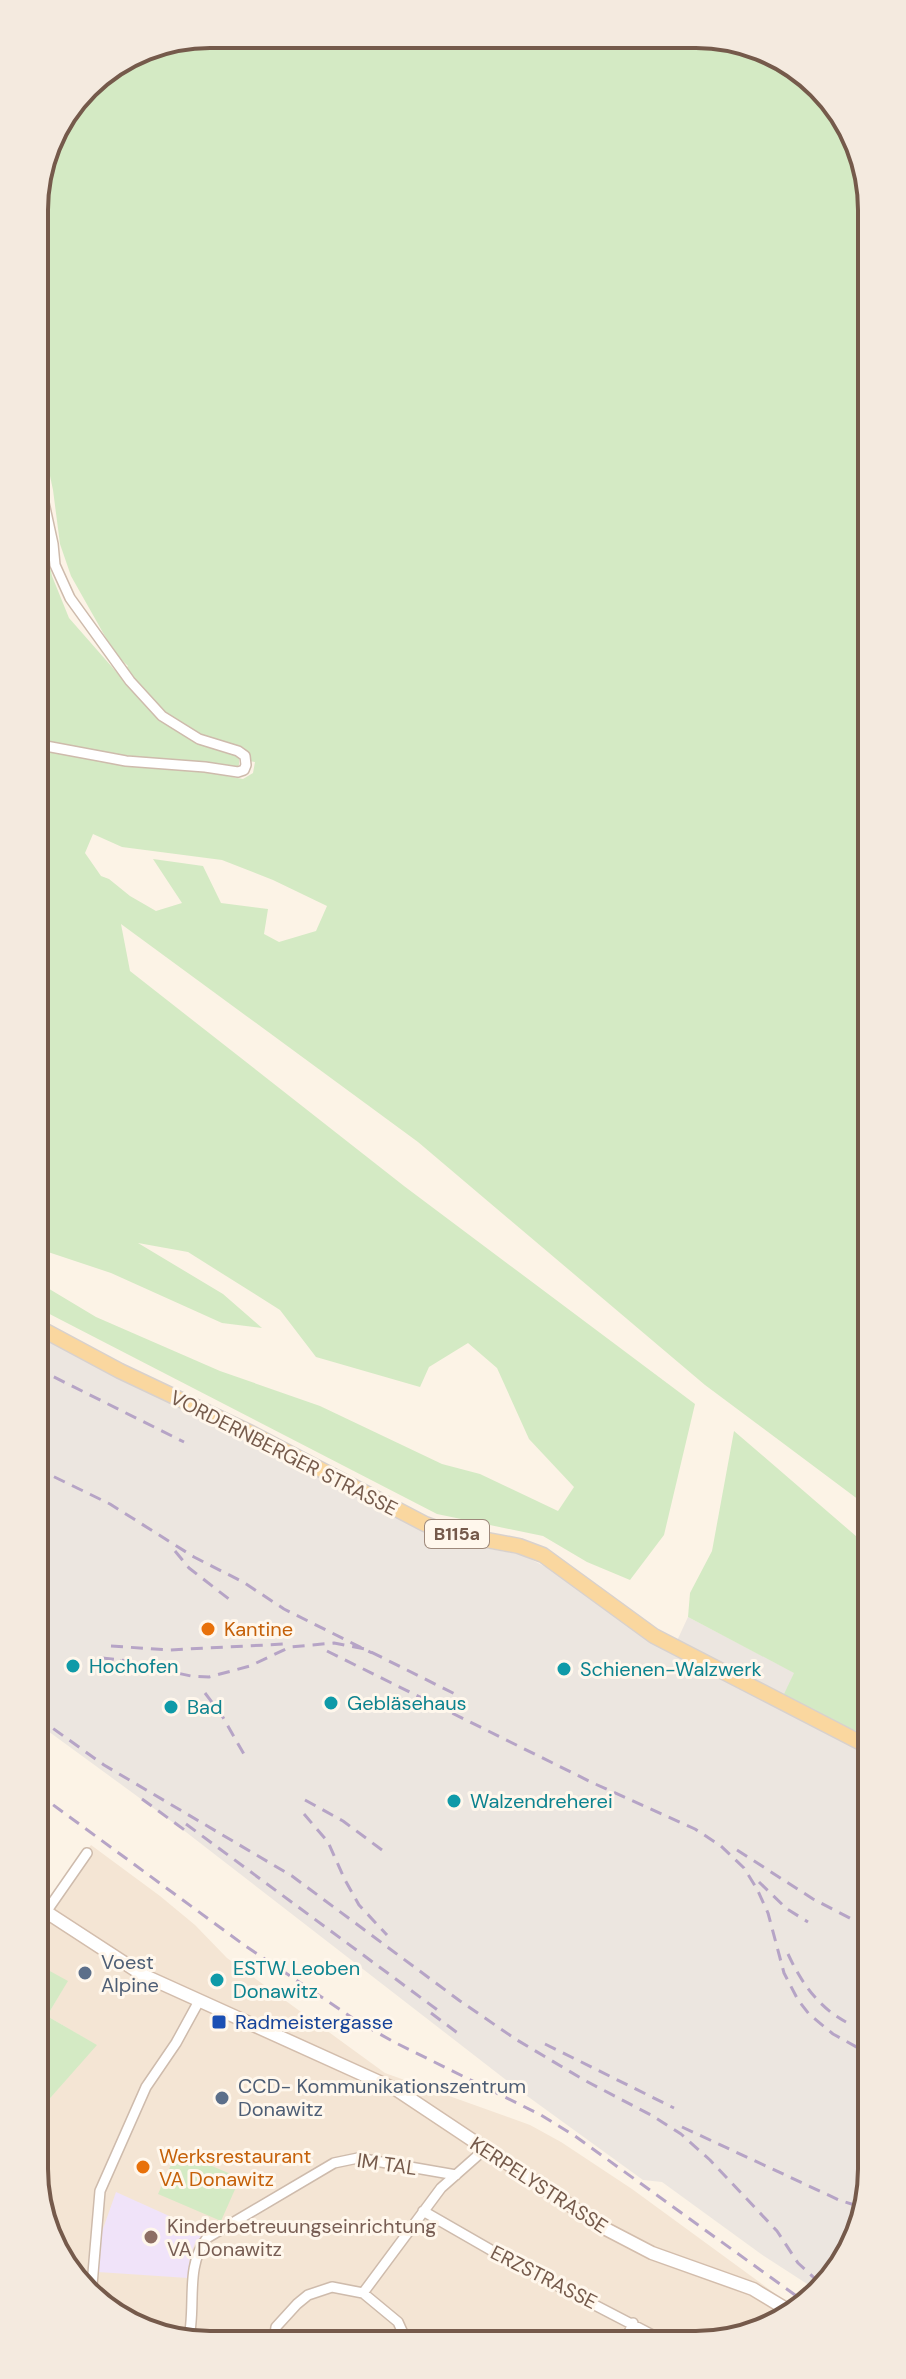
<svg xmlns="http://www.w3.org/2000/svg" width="906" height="2379" viewBox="0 0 906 2379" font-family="'DM Sans',sans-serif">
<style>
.residential{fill:#f4e5d4}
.industrial{fill:#ece6e0}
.education{fill:#f0e3f9}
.green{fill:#d4eac4;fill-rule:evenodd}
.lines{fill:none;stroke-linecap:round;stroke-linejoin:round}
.street-casing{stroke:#cebbac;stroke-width:12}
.secondary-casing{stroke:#d3bdac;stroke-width:15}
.primary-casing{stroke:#d8d1cd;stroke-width:17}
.street{stroke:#fff;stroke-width:9}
.secondary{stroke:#fff;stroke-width:12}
.primary{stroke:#fad79f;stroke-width:14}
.rail{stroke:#b6a4c6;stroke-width:3;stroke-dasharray:12 8;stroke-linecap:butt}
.food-dot{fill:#e8710a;stroke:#fff7ec;stroke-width:3}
.culture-dot{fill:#0f9aa8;stroke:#fff7ec;stroke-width:3}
.service-dot{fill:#5c6f8a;stroke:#fff7ec;stroke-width:3}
.transit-dot{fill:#1a4fb4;stroke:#fff7ec;stroke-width:3}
.education-dot{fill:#8d6e63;stroke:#fff7ec;stroke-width:3}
.labels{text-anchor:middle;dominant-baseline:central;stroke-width:6;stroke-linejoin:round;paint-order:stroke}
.shield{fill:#fff7ec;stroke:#9e897b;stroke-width:2}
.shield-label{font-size:18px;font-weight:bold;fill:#755a4b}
.street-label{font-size:20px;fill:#755a4b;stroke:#fff7ec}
.food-label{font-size:20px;fill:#c56008;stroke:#fff7ec;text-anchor:start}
.culture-label{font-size:20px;fill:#0d838f;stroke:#fff7ec;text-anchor:start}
.service-label{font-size:20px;fill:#4e5e75;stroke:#fff7ec;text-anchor:start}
.transit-label{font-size:20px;fill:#164399;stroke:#fff7ec;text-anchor:start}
.education-label{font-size:20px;fill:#785e54;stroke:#fff7ec;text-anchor:start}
.rim{fill:none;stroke:#755a4b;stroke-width:4}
</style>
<rect width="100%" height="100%" fill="#fcf3e6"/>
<path class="residential" d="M91 1845 160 1896 195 1925 227 1958 385 2073 530 2125 561 2142 632 2189 792 2306 731 2342H176L86 2294 37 2204V2113L96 2045 47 2016 67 1982 37 1964V1920Z"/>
<path class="industrial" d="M36 1333 251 1439 438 1535 475 1546 522 1555 546 1567 588 1595 871 1753 872 2180 829 2285 818 2291 761 2254 662 2182 643 2180 523 2093 182 1829 37 1723Z
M688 1617 795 1673 783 1696 676 1643Z"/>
<path class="education" d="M116 2192 207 2233 196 2241 190 2256 188 2278 98 2272V2243Z"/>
<path class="green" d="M210 34 731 37 821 86 869 175 871 1509 705 1385 418 1142 121 924 130 971 404 1186 695 1404 664 1535 630 1580 587 1562 543 1536 437 1514 36 1307V1281L96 1317 220 1371 320 1406 442 1464 480 1474 558 1511 574 1487 529 1439 497 1368 468 1343 429 1367 420 1387 316 1357 280 1310 188 1252 138 1243 223 1294 262 1328 222 1323 111 1273 36 1248 35 748 119 763 158 769H188L243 779 253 773 255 762 249 761 194 734 159 709 125 669 128 666 115 654 71 576 60 544 53 490 37 415 35 413 34 198 52 133 94 78 143 47ZM93 834 122 847 222 860 273 880 327 906 316 931 279 942 264 934 268 909 221 903 203 866 153 859 182 903 156 911 130 896 109 879 101 876 85 853Z
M35 495 52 576 69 618 148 708 166 724 186 736 234 753 239 758V765L235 768 149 761 35 742Z
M734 1431 871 1549V1716H869L858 1732 783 1696 794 1673 688 1617 690 1593 712 1551Z
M37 1964 68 1981 47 2016 97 2045 37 2113Z
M177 2151 240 2178 221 2221 158 2194Z"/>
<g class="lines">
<defs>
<path id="street" d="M35 431 41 489 53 544 55 565 70 598 130 681 162 716 199 739 238 751 245 756 246 765 244 770 238 772 205 767 126 761 35 744
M46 1912 87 1853
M423 2211 510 2261 666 2342
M363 2293 441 2188 484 2150
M91 2297 100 2191 146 2087 176 2043 199 2001
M188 2342C197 2308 184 2267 207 2238L334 2163 358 2158 456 2175
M274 2342 276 2327 297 2304 308 2295 332 2287 363 2293 398 2322 407 2342
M625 2342 633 2323"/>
<path id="secondary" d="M37 1906 143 1975 397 2090 604 2228 652 2253 753 2289 786 2309"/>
<path id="primary" d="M36 1326 120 1371 251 1433 425 1524 450 1533 519 1546 543 1555 654 1636 871 1748"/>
</defs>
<use href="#street" class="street-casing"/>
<use href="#secondary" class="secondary-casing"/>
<use href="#primary" class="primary-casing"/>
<use href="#street" class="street"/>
<use href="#secondary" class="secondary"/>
<use href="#primary" class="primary"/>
<path class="rail" d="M36 1368 184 1442
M36 1468 110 1504 194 1557 243 1582 284 1609 372 1653
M175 1551 189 1568 234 1603
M111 1646 169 1650 285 1644
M327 1651 593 1783 695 1829 721 1846 744 1868 757 1889 768 1913 784 1973 798 2000 809 2014 833 2034 871 2055
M102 1658 130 1661
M120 1661 191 1676 209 1677 250 1666 290 1647 334 1643 365 1649 459 1696
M205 1693 221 1714 245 1756
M37 1717 104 1765 292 1876 460 2001 517 2040 584 2080 651 2115 681 2134 710 2160 777 2231 798 2263 824 2287
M37 1793 244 1945 360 2023 394 2042 541 2115 575 2136 802 2300
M142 1799 190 1834
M305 1800 343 1821 382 1850
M304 1814 328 1842 345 1880 359 1905 387 1935
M186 1824 443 2014
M737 1850 813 1899 871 1929
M759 1882 787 1909 808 1922
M788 1954C801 1982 818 2007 846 2022
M431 2013 463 2037
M545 2044 674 2108
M682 2127 839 2200 861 2207"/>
</g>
<g class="food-dot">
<circle cx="208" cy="1629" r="8"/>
<circle cx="143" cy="2167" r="8"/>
</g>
<g class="culture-dot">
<circle cx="73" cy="1666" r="8"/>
<circle cx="564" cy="1669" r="8"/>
<circle cx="331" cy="1703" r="8"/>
<circle cx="171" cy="1707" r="8"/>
<circle cx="454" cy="1801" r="8"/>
<circle cx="217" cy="1980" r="8"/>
</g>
<g class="service-dot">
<circle cx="85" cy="1973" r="8"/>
<circle cx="222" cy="2098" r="8"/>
</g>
<rect class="transit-dot" x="211" y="2014" width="16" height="16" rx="4"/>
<circle class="education-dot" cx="151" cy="2237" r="8"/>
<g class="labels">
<rect class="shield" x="425" y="1520" width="64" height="28" rx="6"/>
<g class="shield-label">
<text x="457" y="1534">B115a</text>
</g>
<g class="street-label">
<text transform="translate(284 1453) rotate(27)">VORDERNBERGER STRASSE</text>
<text transform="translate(387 2164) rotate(8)">IM TAL</text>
<text transform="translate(539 2185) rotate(33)">KERPELYSTRASSE</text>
<text transform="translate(544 2277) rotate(27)">ERZSTRASSE</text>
</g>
<g class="food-label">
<text x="224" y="1629">Kantine</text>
<text x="159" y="2156">Werksrestaurant<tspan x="159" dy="23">VA Donawitz</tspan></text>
</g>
<g class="culture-label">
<text x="89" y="1666">Hochofen</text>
<text x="580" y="1669">Schienen-Walzwerk</text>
<text x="347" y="1703">Gebläsehaus</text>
<text x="187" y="1707">Bad</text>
<text x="470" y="1801">Walzendreherei</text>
<text x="233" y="1968">ESTW Leoben<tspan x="233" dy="23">Donawitz</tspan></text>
</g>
<g class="service-label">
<text x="101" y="1962">Voest<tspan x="101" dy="23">Alpine</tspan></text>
<text x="238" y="2086">CCD- Kommunikationszentrum<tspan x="238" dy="23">Donawitz</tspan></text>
</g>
<g class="transit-label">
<text x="235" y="2022">Radmeistergasse</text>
</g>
<g class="education-label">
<text x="167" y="2226">Kinderbetreuungseinrichtung<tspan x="167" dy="23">VA Donawitz</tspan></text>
</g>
</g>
<path d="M0 0H906V2379H0ZM210 48H696A162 162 0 0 1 858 210V2169A162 162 0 0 1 696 2331H210A162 162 0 0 1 48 2169V210A162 162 0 0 1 210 48Z" fill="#f4eadf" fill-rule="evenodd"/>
<path class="rim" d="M210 48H696A162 162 0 0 1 858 210V2169A162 162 0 0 1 696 2331H210A162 162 0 0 1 48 2169V210A162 162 0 0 1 210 48Z"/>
</svg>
